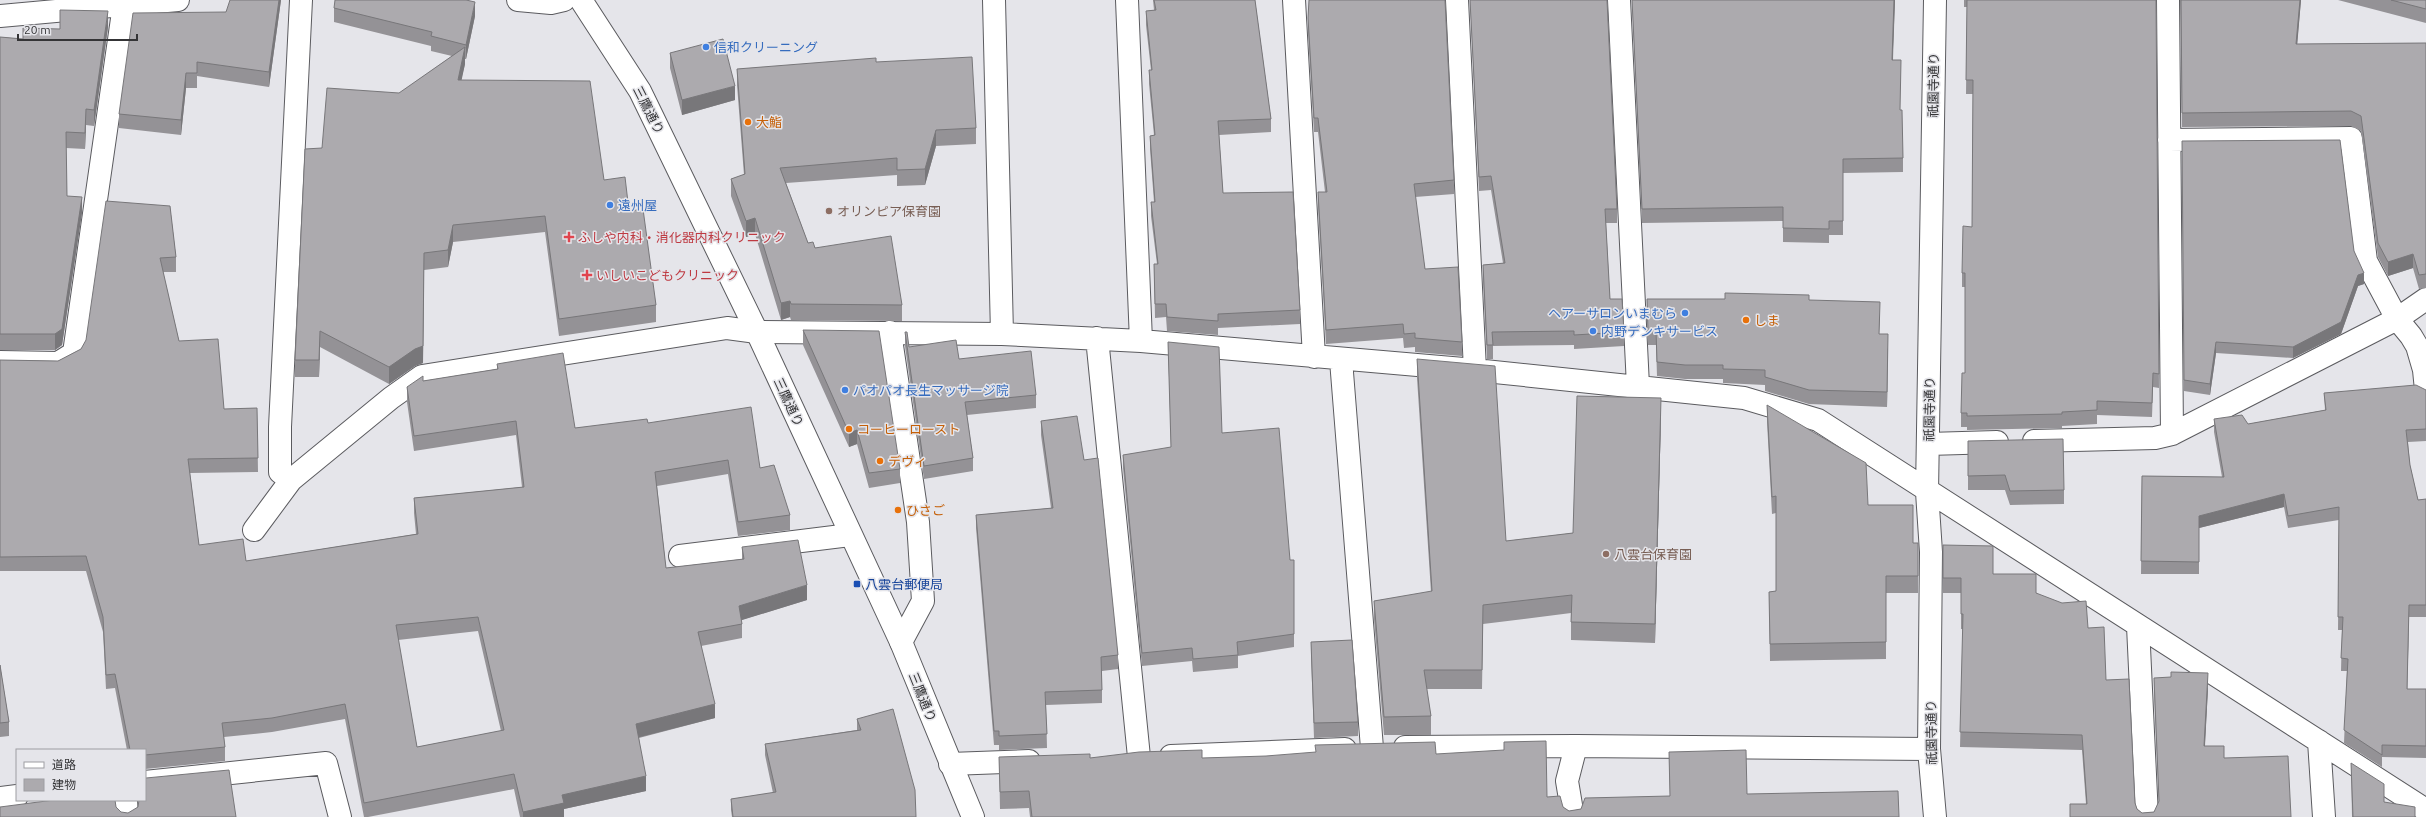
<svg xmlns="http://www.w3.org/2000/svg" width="2426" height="817" viewBox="0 0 2426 817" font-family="Ubuntu,'Noto Sans JP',sans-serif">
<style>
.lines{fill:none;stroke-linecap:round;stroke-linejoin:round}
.minor-casing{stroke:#5b5b5f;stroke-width:24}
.major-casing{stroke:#5b5b5f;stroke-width:24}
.minor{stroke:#fff;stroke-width:22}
.major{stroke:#fff;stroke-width:22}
.wall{fill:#949296;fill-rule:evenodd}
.shaded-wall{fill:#78777a}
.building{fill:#acaaae;stroke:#78777a;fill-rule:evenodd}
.shop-dot{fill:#3f7fe0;stroke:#e5e5ea;stroke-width:1.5}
.food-dot{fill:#e8710a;stroke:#e5e5ea;stroke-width:1.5}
.education-dot{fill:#8d6e63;stroke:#e5e5ea;stroke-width:1.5}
.health-dot{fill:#e0444e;stroke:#e5e5ea;stroke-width:1.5}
.transit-dot{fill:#1a4fb4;stroke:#e5e5ea;stroke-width:1.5}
.labels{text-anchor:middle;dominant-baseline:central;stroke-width:3;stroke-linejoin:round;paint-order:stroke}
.shop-label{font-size:13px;fill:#366cbe;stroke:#e5e5ea;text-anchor:start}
.street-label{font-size:13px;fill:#343436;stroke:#e5e5ea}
.food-label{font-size:13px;fill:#c56008;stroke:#e5e5ea;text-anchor:start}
.education-label{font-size:13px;fill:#785e54;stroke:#e5e5ea;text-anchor:start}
.health-label{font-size:13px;fill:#be3a42;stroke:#e5e5ea;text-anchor:start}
.transit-label{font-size:13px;fill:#164399;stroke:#e5e5ea;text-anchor:start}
</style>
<rect width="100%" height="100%" fill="#e5e5ea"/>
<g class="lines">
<defs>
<path id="minor" d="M518 0 551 3 564 0
M994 0 1002 334
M1127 0 1141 341
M1294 0 1314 357
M1457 0 1475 370
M1619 0 1638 386
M1935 0 1927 492 1931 552 1929 749 1935 817
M2168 0 2172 434
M0 16 178 0
M2169 140 2351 138 2366 261 2397 319 2411 336 2417 346 2424 370 2426 390
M890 332 918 522 923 601 901 642
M1097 338 1139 757
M1341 360 1372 748
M0 362 58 363 74 353 124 5
M2034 441 2155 438 2172 434 2397 319 2426 299
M1928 444 1997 442
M291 480 280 472V427L301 0
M254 530 291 480 391 398 422 376 727 328 757 332 1002 334 1141 341 1475 370 1744 398 1818 420 2426 810
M680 556 850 535
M2138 626 2147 817
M2319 741 2324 817
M1405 747 1576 746
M1171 756 1345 749
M950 764 1029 761
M145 782 326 763 340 817
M0 798 17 796
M126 800 127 817
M1573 817 1567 781 1576 746 1929 749"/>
<path id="major" d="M581 0 640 91 757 332 901 642 973 817"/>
</defs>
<use href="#minor" class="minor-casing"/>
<use href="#major" class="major-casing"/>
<use href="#minor" class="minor"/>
<use href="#major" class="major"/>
</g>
<path class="wall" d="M281 0 269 87 197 76V88H186L181 135 119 128V114L226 12Z
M1153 0H1255L1271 119V132L1219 135 1223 193 1300 310V324L1218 328V335L1167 331 1166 317 1155 318 1154 264H1157L1151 216V202H1154L1150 149V136L1154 135 1149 84V70H1151L1146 25V11L1154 10Z
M1309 0 1454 180V194L1415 197 1425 269 1462 342V356L1415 352V347L1404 348 1403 338 1326 344 1318 206V192H1325L1318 132H1314L1308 32Z
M1470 0H1607L1617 209V223H1606L1610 299 1624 332V346L1574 349V345L1493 346V359H1487L1483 279V265L1503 263 1491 190 1479 191Z
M1632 0H1895L1893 60 1900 110 1903 158V172L1843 173V235H1829V243L1783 242V221L1642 223Z
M1964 0H2156L2159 388 2153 387 2152 417 2097 415V424L2062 426V428L1967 430V427H1961V413L1965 373V287H1962V273L1972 227 1973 94H1966L1967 7H1964Z
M2180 0H2301L2297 44 2426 43V288L2419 289 2413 268 2388 276 2378 257 2361 131 2351 126 2182 127Z
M2338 0H2426V23Z
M334 8 475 16 466 59H465V64L461 80 604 180 629 211 656 305V322L559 336 545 232 453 242 448 267 424 270 423 363 415 366 389 384 320 347 319 377H295V360L322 148 452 56 431 51V46L334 22Z
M108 27 94 126 86 125 85 149 66 148 67 196 82 213 62 345 55 350H0V37L23 39 60 29Z
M670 53 735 100 682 115 670 68Z
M876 62 976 128V144L936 146 925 185 897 186V175L786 183 808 243 902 305V321L791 320 790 317 781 320 755 234 746 237 731 196V179L744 175 737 85V69Z
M2182 141 2354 251 2364 284 2358 286 2341 334 2293 358 2216 353 2210 395 2184 391Z
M170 206 176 257V272H163L179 341 224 409 257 408 258 472 190 473 199 545 246 561 416 534 414 513V498L522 487 516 435 414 451 407 402V387L423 381 497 369V364L575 428 648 423 760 468 790 515V530L738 536 728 474 657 486 666 568 742 559V547L807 600 741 620 742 624V638L701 646 715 718 639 738 646 791 564 809V817H520L514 789 368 817H364L345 719 272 732 224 737 225 747V761L145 769V750H127L115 688 106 689 103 632 86 571H0V360L58 361 81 349ZM478 631 501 731 417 747 398 640Z
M1647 299 1809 300 1880 317 1879 334 1888 349 1887 407 1809 404 1765 391V385L1723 383V379H1685L1657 376 1656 345H1648Z
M803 330 900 469V483L869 488 857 444 849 447 803 345Z
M905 332 909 347 959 359 1036 395V408L967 415 973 458V471L924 479 905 346Z
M1168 342 1222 433 1290 560H1294V647L1238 656V668L1193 672 1192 661 1142 666 1123 468V455L1171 448Z
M1417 359 1506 541 1573 533 1661 417 1655 643 1571 640V613L1483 624 1482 689H1426L1431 716V735H1384L1374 619V601L1431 592 1417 378Z
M2426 390V441L2408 442 2410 465 2418 500 2426 499V617H2409L2407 689H2426V758L2382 757V767L2344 743 2347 671H2341L2342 630H2338L2339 520 2288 528 2284 507 2199 528V574H2141L2142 476 2222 477 2214 432V419L2248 424 2325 410 2324 393Z
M1767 405 1868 505 1913 543H1918V593H1886V659L1770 661 1769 592 1776 591V513L1772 514 1767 422Z
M1041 421 1084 460 1118 655V669L1102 671V703L1046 705 1047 748 999 750V745H994L976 528V515L1051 508 1041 435Z
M1968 441 2064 490V504L2010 505 2005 490H1968Z
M1943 545 1993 574 2036 593 2088 628 2106 680 2135 803 2137 809 2142 813 2154 812 2159 803 2154 693V678L2208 688 2205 746 2224 758 2291 817H2070L2086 804 2082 750 1960 747 1963 629H1961V593H1943Z
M1311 642 1358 722V736L1314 738 1311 656Z
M0 665 9 722V736L0 737Z
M857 719 916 817H732L731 810V799L773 793 765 755V744L857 730Z
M1669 752 1747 794 1899 817H1030L1029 808 1000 809 999 757 1090 758H1202L1436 754 1547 797 1569 811 1670 796Z
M2351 763 2384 802 2415 817H2352Z"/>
<path class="shaded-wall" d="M279 0H281L269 87V72Z
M1894 0H1895L1892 74V60Z
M2300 0H2301L2296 59V44Z
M475 2V16L466 59V45Z
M108 11V27L94 126V110Z
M465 47V64L458 97V80Z
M186 73V88L181 135V120Z
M735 86V100L682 115V100Z
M86 109V125L85 149V133Z
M936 130V146L925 185V169Z
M82 197V213L62 345 55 350V334Z
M755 218V234L746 237V221Z
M453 225V242L448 267V250Z
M424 253 423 363 415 366 389 384V367Z
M2413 254V268L2388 276V262Z
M2364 273V284L2358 286 2341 334 2293 358V347L2358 275Z
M790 301V317L781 320V303Z
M320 331V347L319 377V360Z
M1888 334V349L1887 407V392Z
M2216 342V353L2210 395V384Z
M1661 398V417L1655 643V624Z
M857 430V444L849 447V433Z
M2284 494V507L2199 528V574V516Z
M807 585V600L739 621V606Z
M2409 605V617L2407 701V689Z
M2208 673V688L2204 761V746Z
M715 704V718L636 738V724Z
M646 776V791L564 809V817H523V812L562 795Z"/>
<path class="building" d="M230 0H279L269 72 197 62V73H186L181 120 119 114 133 13 226 12Z
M335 0H466L475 2 466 45 431 36 432 32 334 8Z
M1154 0H1255L1271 119 1218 121 1223 193 1293 192 1300 310 1218 314V321L1167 317 1166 304H1155L1154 264H1158L1151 202H1155L1150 136 1155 135 1149 70H1152L1146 11 1156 10Z
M1309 0H1445L1454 180 1414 184 1425 269 1458 267 1462 342 1415 338V333L1404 334 1403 324 1326 330 1318 192H1327L1318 118H1314L1308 18Z
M1470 0H1607L1617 209H1605L1610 299H1622L1624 332 1574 335V331L1492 332 1493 345H1487L1483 265 1505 263 1491 176 1479 177Z
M1632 0H1894L1892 60H1901L1900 110H1902L1903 158 1843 159V221H1829V229L1783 228V207L1642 209Z
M1967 0H2156L2159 374 2153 373 2152 403 2097 401V410L2062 412V414L1967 416V413H1961L1962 373H1965V273H1962L1963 226 1972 227 1973 80H1966Z
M2181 0H2300L2296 44 2426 43V274L2419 275 2413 254 2388 262 2378 243 2361 116 2351 111 2182 113Z
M2391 0H2426V9Z
M60 10 108 11 94 110 86 109 85 133 66 132 67 196 82 197 62 329 55 334H0V37L23 39V28L60 29Z
M723 39 735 86 682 100 670 53Z
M465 47 458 80 590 81 604 180 625 177 629 211 643 209 656 305 559 319 545 216 453 225 448 250 424 253 423 346 415 349 389 367 320 331 319 360H295L305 149 322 148 327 88 399 93Z
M972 57 976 128 936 130 925 169 897 170V158L780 168 808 243 813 242 815 248 891 236 902 305 791 304 790 301 781 303 755 218 746 221 731 179 745 174 737 69 876 58V62Z
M2340 140 2354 251 2364 273 2358 275 2341 322 2293 347 2216 342 2210 384 2184 380 2182 141Z
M106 201 170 206 176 257 160 258 179 341 218 339 224 409 257 408 258 458 188 459 199 545 243 539 246 561 418 534 414 498 524 487 516 421 414 436 407 387 423 376V381L498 369 497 364 563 353 575 428 647 419 648 423 751 407 760 468 774 465 790 515 738 522 728 460 655 472 666 568 744 559 742 547 798 540 807 585 739 606 742 624 698 632 715 704 636 724 646 776 562 795 564 803 523 812 514 774 364 803 345 704 272 718 222 723 225 747 145 755V750H130L115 674 106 675 103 617 86 556 0 557V360L58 361 81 349 86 340ZM478 617 504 730 417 747 396 625Z
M1725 293 1809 295V300L1880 302 1879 334H1888L1887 392 1809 390 1765 377V370L1723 369V365H1685L1657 362 1656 330 1648 331 1647 299H1725Z
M803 330 879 331 900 469 869 473 857 430 849 433Z
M905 332H907L909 347 956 340 959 359 1031 351 1036 395 965 402 973 458 924 466Z
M1168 342 1219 347 1222 433 1279 428 1290 560H1294V634L1237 642 1238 655 1193 659 1192 648 1142 653 1123 455 1171 447Z
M1417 359 1495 366 1506 541 1573 533 1577 396 1661 398 1655 624 1571 622 1572 595 1483 605 1482 670H1424L1431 716 1384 717 1374 601 1432 591Z
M2416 385 2426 390V429L2406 430 2410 465 2418 500 2426 499V605H2409L2407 689H2426V746L2382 745V755L2344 730 2348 659 2341 658 2343 617H2338L2339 507 2288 516 2284 494 2199 516V562L2141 561 2142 476 2224 477 2214 419 2242 415 2248 424 2326 410 2324 393Z
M1767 405 1866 463 1868 505H1913V543H1918V576H1886V642L1770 644 1769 592 1776 591V496L1772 497Z
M1077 416 1084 460 1098 458 1118 655 1101 657 1102 690 1045 692 1047 734 999 736V731H994L976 515 1053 508 1041 421Z
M2063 439 2064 490 2010 491 2005 475 1968 476V441Z
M1943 545 1993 546V574H2036V593L2062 603 2086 601 2088 628 2104 627 2106 680 2129 679 2135 803 2137 809 2142 813 2154 812 2159 801 2154 678 2171 677V672L2208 673 2204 746H2224V758L2288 756 2291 817H2070V804H2087L2082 735 1960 732 1963 614H1961V578H1943Z
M1352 640 1358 722 1314 723 1311 642Z
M0 665 9 722 0 723Z
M893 709 915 790 916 817H733L731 799 776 792 765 744 861 730 857 719Z
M1546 741 1547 797 1560 796 1563 807 1569 811 1581 809 1585 798 1670 796 1669 752 1746 750 1747 794 1898 791 1899 817H1032L1029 791 1000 792 999 757 1090 754V758L1139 752 1202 750V758L1266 756 1316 752 1315 745 1435 742 1436 754 1504 750V742Z
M2351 763 2384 784V802L2415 807V817H2353Z
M229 770 236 817H0V807L54 800H115L116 807 121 812 128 813 138 807 139 800H145V778H146Z"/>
<g class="shop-dot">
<circle cx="706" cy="47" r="4"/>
<circle cx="610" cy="205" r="4"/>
<circle cx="1685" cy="313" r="4"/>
<circle cx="1593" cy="331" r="4"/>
<circle cx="845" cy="390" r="4"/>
</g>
<g class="food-dot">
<circle cx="748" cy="122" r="4"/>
<circle cx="1746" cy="320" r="4"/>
<circle cx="849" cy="429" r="4"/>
<circle cx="880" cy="461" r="4"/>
<circle cx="898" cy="510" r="4"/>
</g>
<g class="education-dot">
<circle cx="829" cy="211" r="4"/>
<circle cx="1606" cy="554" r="4"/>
</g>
<g class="health-dot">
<path d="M567 231h4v4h4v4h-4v4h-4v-4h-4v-4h4z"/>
<path d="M585 269h4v4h4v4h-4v4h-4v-4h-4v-4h4z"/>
</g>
<rect class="transit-dot" x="853" y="580" width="8" height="8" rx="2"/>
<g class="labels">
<g class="shop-label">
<text x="714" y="47">信和クリーニング</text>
<text x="618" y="205">遠州屋</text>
<text x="1677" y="313" text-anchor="end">ヘアーサロンいまむら</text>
<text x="1601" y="331">内野デンキサービス</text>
<text x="853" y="390">パオパオ長生マッサージ院</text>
</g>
<g class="street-label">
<text transform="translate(1933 85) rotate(-89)">祇園寺通り</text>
<text transform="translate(649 110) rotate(63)">三鷹通り</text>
<text transform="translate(789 402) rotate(65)">三鷹通り</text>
<text transform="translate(1929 409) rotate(-89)">祇園寺通り</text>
<text transform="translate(923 697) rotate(68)">三鷹通り</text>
<text transform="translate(1931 732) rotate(-91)">祇園寺通り</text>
</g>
<g class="food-label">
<text x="756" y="122">大鮨</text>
<text x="1754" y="320">しま</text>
<text x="857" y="429">コーヒーロースト</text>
<text x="888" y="461">デヴィ</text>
<text x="906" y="510">ひさご</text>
</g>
<g class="education-label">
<text x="837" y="211">オリンピア保育園</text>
<text x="1614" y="554">八雲台保育園</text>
</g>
<g class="health-label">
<text x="578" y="237">ふしや内科・消化器内科クリニック</text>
<text x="596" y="275">いしいこどもクリニック</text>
</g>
<g class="transit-label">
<text x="865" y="584">八雲台郵便局</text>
</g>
</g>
<rect x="16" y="749" width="130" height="52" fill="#e5e5ea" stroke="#9e9ea2"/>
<rect x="24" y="762" width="20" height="6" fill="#ffffff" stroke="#9e9ea2"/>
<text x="52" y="769" font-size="12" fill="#343436">道路</text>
<rect x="24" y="779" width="20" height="12" fill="#acaaae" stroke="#9e9ea2"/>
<text x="52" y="789" font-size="12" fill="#343436">建物</text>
<path d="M18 34v6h119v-6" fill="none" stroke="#343436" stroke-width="2"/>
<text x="24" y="34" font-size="12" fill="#343436" stroke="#e5e5ea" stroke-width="3" paint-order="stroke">20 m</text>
</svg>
